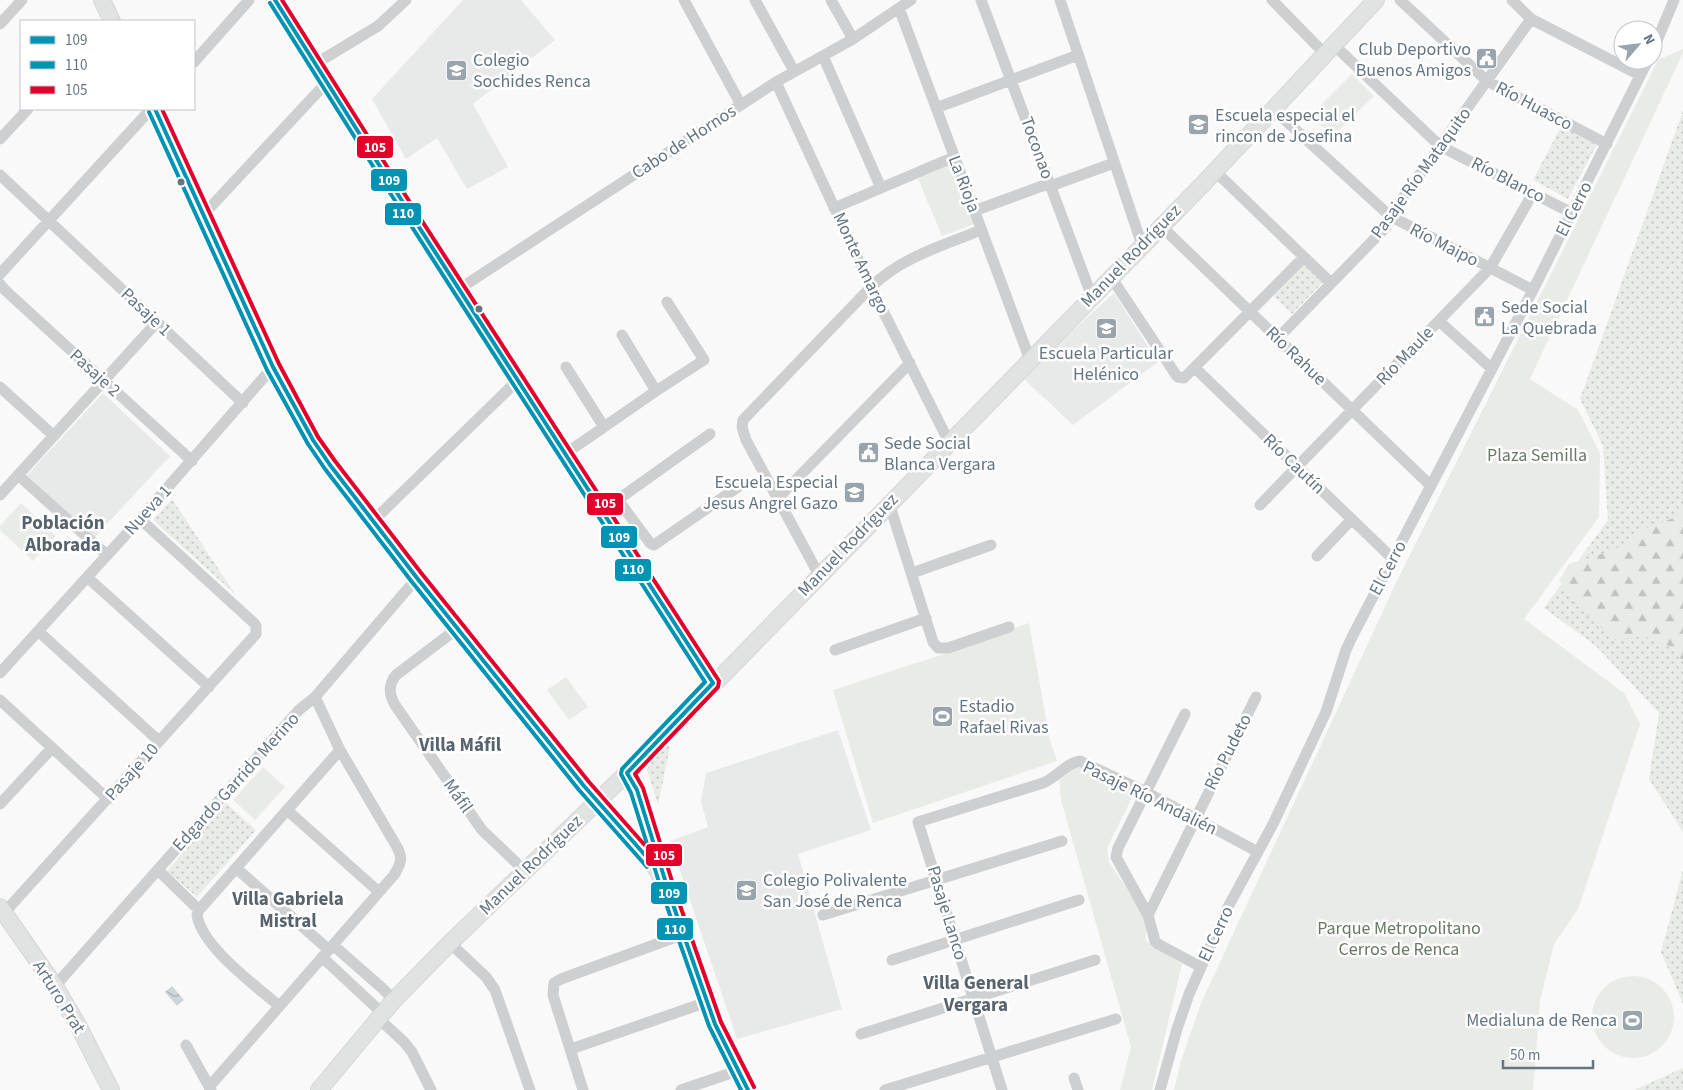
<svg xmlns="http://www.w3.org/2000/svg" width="1683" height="1090" viewBox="0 0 1683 1090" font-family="'Source Sans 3',sans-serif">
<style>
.built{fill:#e8e9e9}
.grass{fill:url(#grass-dots)}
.forest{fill:url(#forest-firs)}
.park{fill:#e8ebe6}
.water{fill:url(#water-waves)}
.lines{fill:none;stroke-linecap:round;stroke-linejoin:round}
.secondary-casing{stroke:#d5d6d7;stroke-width:18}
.street{stroke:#cecfd0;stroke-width:11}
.secondary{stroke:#e1e2e2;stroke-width:16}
.bus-1-casing{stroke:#fff;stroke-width:8}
.bus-2-casing{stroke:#fff;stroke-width:8}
.bus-3-casing{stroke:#fff;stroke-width:8}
.bus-1{stroke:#0093b3;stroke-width:4}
.bus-2{stroke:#0093b3;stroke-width:4}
.bus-3{stroke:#e4002b;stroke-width:4}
.bus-dot{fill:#657683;stroke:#fff;stroke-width:2}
.labels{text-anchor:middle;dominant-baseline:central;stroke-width:5;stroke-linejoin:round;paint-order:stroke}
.poi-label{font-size:18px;fill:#657683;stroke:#fff;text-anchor:start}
.street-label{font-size:18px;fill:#657683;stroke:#fff}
.park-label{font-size:18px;fill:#687a64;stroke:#fff}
.neighbourhood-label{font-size:19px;font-weight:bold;fill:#57646e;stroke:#fff}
.line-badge{stroke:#fff;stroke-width:2}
.badge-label{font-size:14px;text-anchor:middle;font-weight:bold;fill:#fff}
</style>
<defs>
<pattern id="grass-dots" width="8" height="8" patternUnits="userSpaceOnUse" patternTransform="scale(1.25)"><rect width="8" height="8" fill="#e8ebe6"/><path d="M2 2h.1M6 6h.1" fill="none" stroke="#c0c3c0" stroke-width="1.8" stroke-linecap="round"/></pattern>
<pattern id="forest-firs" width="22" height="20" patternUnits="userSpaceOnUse" patternTransform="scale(1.25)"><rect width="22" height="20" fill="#e8ebe6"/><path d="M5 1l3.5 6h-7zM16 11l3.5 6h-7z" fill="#c0c3c0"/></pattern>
<pattern id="water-waves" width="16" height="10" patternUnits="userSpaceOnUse" patternTransform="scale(1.25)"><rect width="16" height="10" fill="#ced6d9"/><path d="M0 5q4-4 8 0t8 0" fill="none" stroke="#abb2b5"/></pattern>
</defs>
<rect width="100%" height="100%" fill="#f9f9f9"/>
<path class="built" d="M463 0H521L555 40 473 104 508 167 467 189 437 138 406 159 372 99Z
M1114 293 1158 362 1073 425 1022 377Z
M103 393 170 456 94 538 27 475Z
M838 730 871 830 798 854 842 1009 737 1039 670 841 708 827 701 802 706 773Z"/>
<path class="grass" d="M1683 111V832L1649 779 1659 713 1596 646 1544 608 1608 520 1603 446 1580 399Z
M1562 125 1597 144 1568 199 1533 180Z
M1304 264 1323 282 1292 314 1274 296Z
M172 499 235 594 153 520Z
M665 743 670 747 658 805 647 770 648 766Z
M226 803 256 830 197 897 167 871Z
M1683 870V1004L1661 952Z
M1683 1068V1090H1634Z"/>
<path class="forest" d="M1683 509V662L1672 647 1643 636 1615 640 1571 600 1559 580 1569 564 1615 550 1638 531 1679 516Z"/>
<path class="park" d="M1683 49V53L1530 379 1578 410 1600 453 1599 517 1524 619 1624 693 1640 724 1578 909 1554 944 1540 1001 1533 1090H1174L1181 1061 1201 1003 1396 583 1658 60Z
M1352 74 1374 96 1332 137 1311 115Z
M950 164 974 224 942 236 918 179Z
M21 503 56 536 33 561 0 530V526Z
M1029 623 1050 741 1057 761 873 823 833 690 944 654Z
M566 677 588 707 569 720 547 690Z
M1076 763 1135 792 1107 848 1109 862 1148 921 1145 940 1182 964 1152 1090H1120L1131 1047 1061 800 1059 778Z
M263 767 285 787 255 820 233 800Z
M1592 1017a41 41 0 1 1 82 0a41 41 0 1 1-82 0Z"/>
<path class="water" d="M172 986 184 1000 177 1006 165 992Z"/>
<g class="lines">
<defs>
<path id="secondary" d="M102 0 112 21
M275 0 388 179 713 683
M155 109 273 367 313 440 330 465 417 578 584 786 644 852 656 868 667 888
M627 773 637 790 670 896 715 1024 725 1046 748 1090
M0 907 55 986 80 1029 111 1090
M319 1090 394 1000 450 943 627 773 1203 184 1376 0"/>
</defs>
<use href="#secondary" class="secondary-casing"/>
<path class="street" d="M684 0 741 105
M755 0 794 71
M831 0 853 39
M981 0 1092 297
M1060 0 1142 245
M1272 0 1325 54
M1400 0 1487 81 1607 144
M1512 0 1531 19 1640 75
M899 8 1030 360
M0 24 22 0
M1334 45 1440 146 1572 213
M1653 50 1674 0
M823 56 881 188
M194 62 249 0
M315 64 378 26 406 0
M776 82 871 287 949 442
M936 108 1078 55
M1273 109 1390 216 1533 290
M0 139 28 109
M1215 171 1331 283
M0 175 243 403
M834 208 954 157
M974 211 1042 186 1056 184 1114 163
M204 214 327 82
M1161 226 1431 486
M0 274 151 109
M1111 277 1176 375 1178 377 1184 378 1304 257
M0 284 6 291 192 461
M459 289 776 82 853 39 911 0
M1439 321 1492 369
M622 335 656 391
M1278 338 1386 227 1390 216 1531 19
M566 367 604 427
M1195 368 1393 559
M0 387 54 436
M565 454 656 391 704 360 667 302
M18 475 107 555
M0 495 157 322
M778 498 910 363
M618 500 650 543 654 545 738 487
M889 503 933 642 938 648H948L1009 627
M1260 505 1490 268 1533 193
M602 511 710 434
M373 521 518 380
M1317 556 1352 519
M912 573 991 545
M819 575 746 440 742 427 743 420 871 287C902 257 942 246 981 230
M87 577 209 687
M458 628 396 675C388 685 389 694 395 705L482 830 525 871
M38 631 159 741
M835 650 926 618
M0 673 140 519 273 367
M0 700 108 799
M1185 714 1118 848 1116 857 1148 915 1155 941 1158 944 1201 967
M0 804 52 748
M287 810 379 892
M236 868 329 950
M158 870 199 910
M4 913 256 634V626L254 623 140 519
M823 915 1062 841
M1148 915 1256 697
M450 943 486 977 495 990 530 1090
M333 945 382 988 394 1000
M322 957 382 1013
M892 960 1079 900
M55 986 299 710 315 697 417 578
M279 1006C255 985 202 947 197 915L199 910 340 750
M378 1018 404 1042 412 1052 431 1090
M861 1034 1095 960
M186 1045 211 1090
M571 1049 707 1002
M1074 1078 1078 1090
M209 1087 394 875C401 864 403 858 397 847L340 750 315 697
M583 1090 553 995 554 983 561 979 684 934
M681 1090 737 1071
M885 1090 1116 1019
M1002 1090 918 822 1043 783C1056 778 1066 763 1080 761L1146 792 1258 852
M1160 1090 1177 1029 1189 994 1228 907 1273 824 1326 712 1346 650 1353 635 1533 290 1648 60"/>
<use href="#secondary" class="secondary"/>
<defs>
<path id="bus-1" d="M275 0 388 179 713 683 627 773 637 790 670 896 715 1024 748 1090
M155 109 273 367 313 440 330 465 417 578 584 786 652 863"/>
<path id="bus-2" d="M270 3 383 182 705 682 622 769 621 774 631 793 664 898 709 1026 741 1090
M149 112 267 370 308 444 325 469 412 582 579 790 647 867"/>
<path id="bus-3" d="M282 0 393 176 719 681 718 687 635 774 643 788 676 894 721 1022 754 1087
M162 109 279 364 318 437 335 461 422 574 589 782 657 859"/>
</defs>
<use href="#bus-1" class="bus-1-casing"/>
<use href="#bus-2" class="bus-2-casing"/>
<use href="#bus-3" class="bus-3-casing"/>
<use href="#bus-1" class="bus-1"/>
<use href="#bus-2" class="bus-2"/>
<use href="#bus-3" class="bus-3"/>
</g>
<defs>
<symbol id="civic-square" viewBox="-11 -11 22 22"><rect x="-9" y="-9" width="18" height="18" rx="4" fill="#99a4ac" stroke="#fff"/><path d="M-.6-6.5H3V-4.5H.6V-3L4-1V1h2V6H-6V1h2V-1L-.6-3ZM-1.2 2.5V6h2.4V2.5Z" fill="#fff"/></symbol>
<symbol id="school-square" viewBox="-11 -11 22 22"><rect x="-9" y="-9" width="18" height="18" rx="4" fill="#99a4ac" stroke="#fff"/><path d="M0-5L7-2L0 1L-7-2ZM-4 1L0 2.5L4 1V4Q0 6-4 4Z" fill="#fff"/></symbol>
<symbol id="stadium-square" viewBox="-11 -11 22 22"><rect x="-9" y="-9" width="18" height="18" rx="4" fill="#99a4ac" stroke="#fff"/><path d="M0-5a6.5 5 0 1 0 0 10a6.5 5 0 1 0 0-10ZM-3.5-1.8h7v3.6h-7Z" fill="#fff"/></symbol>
</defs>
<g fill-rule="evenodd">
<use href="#civic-square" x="1474" y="46" width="25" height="25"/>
<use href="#school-square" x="444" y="58" width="25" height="25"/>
<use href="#school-square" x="1186" y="112" width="25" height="25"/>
<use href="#civic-square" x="1472" y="304" width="25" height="25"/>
<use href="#school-square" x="1094" y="316" width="25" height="25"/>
<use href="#civic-square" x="856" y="440" width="25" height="25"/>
<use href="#school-square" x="842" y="480" width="25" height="25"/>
<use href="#stadium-square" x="930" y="704" width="25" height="25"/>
<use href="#school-square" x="734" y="878" width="25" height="25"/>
<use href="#stadium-square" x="1620" y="1008" width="25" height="25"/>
</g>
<g class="bus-dot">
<circle cx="181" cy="182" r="4.5"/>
<circle cx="479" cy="309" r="4.5"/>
</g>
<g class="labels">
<g class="poi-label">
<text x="1471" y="49" text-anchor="end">Club Deportivo<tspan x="1471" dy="21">Buenos Amigos</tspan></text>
<text x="473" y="60">Colegio<tspan x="473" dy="21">Sochides Renca</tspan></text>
<text x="1215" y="115">Escuela especial el<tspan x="1215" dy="21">rincon de Josefina</tspan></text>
<text x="1501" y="307">Sede Social<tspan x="1501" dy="21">La Quebrada</tspan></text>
<text x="1106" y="353" text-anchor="middle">Escuela Particular<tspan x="1106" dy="21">Helénico</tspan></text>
<text x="884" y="443">Sede Social<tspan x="884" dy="21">Blanca Vergara</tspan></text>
<text x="838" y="482" text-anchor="end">Escuela Especial<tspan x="838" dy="21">Jesus Angrel Gazo</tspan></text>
<text x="959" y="706">Estadio<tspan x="959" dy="21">Rafael Rivas</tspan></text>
<text x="763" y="880">Colegio Polivalente<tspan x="763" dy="21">San José de Renca</tspan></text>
<text x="1617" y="1020" text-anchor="end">Medialuna de Renca</text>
</g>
<g class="street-label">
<text transform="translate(1534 106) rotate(28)">Río Huasco</text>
<text transform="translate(684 142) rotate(-33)">Cabo de Hornos</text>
<text transform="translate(1037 148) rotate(70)">Toconao</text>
<text transform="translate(1421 173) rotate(-54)">Pasaje Río Mataquito</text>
<text transform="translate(1508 180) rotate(27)">Río Blanco</text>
<text transform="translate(964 184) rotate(69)">La Rioja</text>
<text transform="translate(1574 209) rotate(-63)">El Cerro</text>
<text transform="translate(1444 245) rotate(27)">Río Maipo</text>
<text transform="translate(1131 256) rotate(-46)">Manuel Rodríguez</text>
<text transform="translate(861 263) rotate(65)">Monte Amargo</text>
<text transform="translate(146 312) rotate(43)">Pasaje 1</text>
<text transform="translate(1296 356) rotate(44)">Río Rahue</text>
<text transform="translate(1405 356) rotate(-46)">Río Maule</text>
<text transform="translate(95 373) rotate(42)">Pasaje 2</text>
<text transform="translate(1294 464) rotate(44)">Río Cautín</text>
<text transform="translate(148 510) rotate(-48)">Nueva 1</text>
<text transform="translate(848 545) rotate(-46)">Manuel Rodríguez</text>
<text transform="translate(1388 568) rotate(-62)">El Cerro</text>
<text transform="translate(1228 752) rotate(-63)">Río Pudeto</text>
<text transform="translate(132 772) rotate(-48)">Pasaje 10</text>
<text transform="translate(236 782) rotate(-48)">Edgardo Garrido Merino</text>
<text transform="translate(458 796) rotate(55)">Máfil</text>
<text transform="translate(1150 798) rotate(26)">Pasaje Río Andalién</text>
<text transform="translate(531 865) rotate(-44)">Manuel Rodríguez</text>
<text transform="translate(947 913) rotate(73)">Pasaje Lanco</text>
<text transform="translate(1216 934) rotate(-65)">El Cerro</text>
<text transform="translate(59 997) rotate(58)">Arturo Prat</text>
</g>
<g class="park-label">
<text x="1537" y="455">Plaza Semilla</text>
<text x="1399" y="928">Parque Metropolitano<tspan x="1399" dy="21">Cerros de Renca</tspan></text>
</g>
<g class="neighbourhood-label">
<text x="63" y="523">Población<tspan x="63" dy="22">Alborada</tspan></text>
<text x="460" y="745">Villa Máfil</text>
<text x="288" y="899">Villa Gabriela<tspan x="288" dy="22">Mistral</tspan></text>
<text x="976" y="983">Villa General<tspan x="976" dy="22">Vergara</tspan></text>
</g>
</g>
<g class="line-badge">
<rect x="356" y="135" width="38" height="24" rx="5" fill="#e4002b"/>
<rect x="370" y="168" width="38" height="24" rx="5" fill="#0093b3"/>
<rect x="384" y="202" width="38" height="24" rx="5" fill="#0093b3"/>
<rect x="586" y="492" width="38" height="24" rx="5" fill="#e4002b"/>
<rect x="600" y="525" width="38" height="24" rx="5" fill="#0093b3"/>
<rect x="614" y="558" width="38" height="24" rx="5" fill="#0093b3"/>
<rect x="645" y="843" width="38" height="24" rx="5" fill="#e4002b"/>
<rect x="650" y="881" width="38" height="24" rx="5" fill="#0093b3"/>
<rect x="656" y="917" width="38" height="24" rx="5" fill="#0093b3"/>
</g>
<g class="badge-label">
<text x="375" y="152">105</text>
<text x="389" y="185">109</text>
<text x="403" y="218">110</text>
<text x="605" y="508">105</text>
<text x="619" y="542">109</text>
<text x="633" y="574">110</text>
<text x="664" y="860">105</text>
<text x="669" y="898">109</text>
<text x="675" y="934">110</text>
</g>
<rect x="20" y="20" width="175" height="90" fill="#ffffff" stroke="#c1c8cd"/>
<rect x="30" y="36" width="25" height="8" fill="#0093b3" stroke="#c1c8cd"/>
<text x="65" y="45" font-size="15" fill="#657683">109</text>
<rect x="30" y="61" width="25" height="8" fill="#0093b3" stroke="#c1c8cd"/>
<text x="65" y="70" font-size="15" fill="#657683">110</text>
<rect x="30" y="86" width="25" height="8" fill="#e4002b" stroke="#c1c8cd"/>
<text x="65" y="95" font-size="15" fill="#657683">105</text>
<g transform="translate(1638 45) rotate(62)"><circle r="24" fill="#ffffff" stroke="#c1c8cd"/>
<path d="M0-4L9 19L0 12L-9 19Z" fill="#99a4ac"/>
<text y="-8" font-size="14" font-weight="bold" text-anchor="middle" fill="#657683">N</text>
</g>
<path d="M1503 1060v8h90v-8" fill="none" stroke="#657683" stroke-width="2.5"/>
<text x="1510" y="1060" font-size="15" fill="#657683" stroke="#ffffff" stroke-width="4" paint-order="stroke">50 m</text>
</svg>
